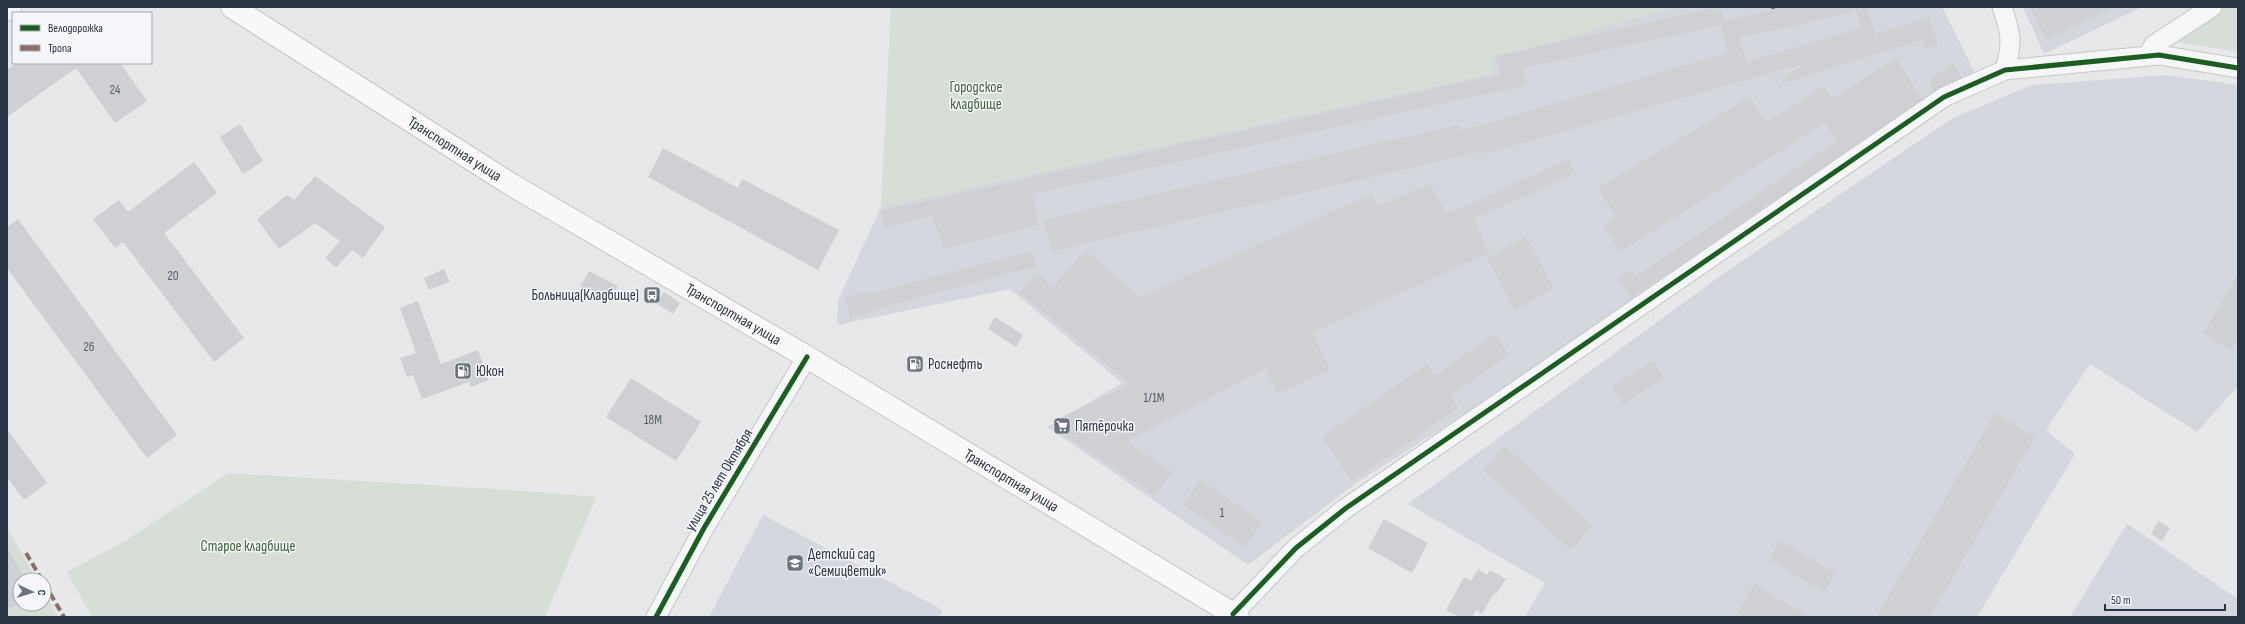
<svg xmlns="http://www.w3.org/2000/svg" width="2245" height="624" viewBox="0 0 2245 624" font-family="'Sofia Sans Condensed',sans-serif">
<style>
.built{fill:#d4d7dd}
.green{fill:#d6ded6}
.building{fill:#ced0d3}
.lines{fill:none;stroke-linecap:round;stroke-linejoin:round}
.minor-casing{stroke:#c4c6c8;stroke-width:21}
.major-casing{stroke:#c2c5c8;stroke-width:24}
.minor{stroke:#f5f6f7;stroke-width:19}
.major{stroke:#f8f8f8;stroke-width:22}
.quiet{stroke:#8d6e63;stroke-width:4;stroke-dasharray:8 4;stroke-linecap:butt}
.cycleway-casing{stroke:#f4f6f9;stroke-width:8}
.cycleway{stroke:#1b5e20;stroke-width:5}
.labels{text-anchor:middle;dominant-baseline:central;stroke-width:3;stroke-linejoin:round;paint-order:stroke}
.number-label{font-size:13px;fill:#545c69}
.park-label{font-size:15px;fill:#3f6138;stroke:#f4f6f9}
.street-label{font-size:15px;fill:#2b3445;stroke:#f4f6f9}
.poi-label{font-size:15px;fill:#2b3445;stroke:#f4f6f9;text-anchor:start}
</style>
<rect width="100%" height="100%" fill="#e6e8ea"/>
<path class="built" d="M1676 7H1942L1980 83 1355 484 1248 565 1047 427 1122 383 1010 289 837 325 838 301 881 207 1493 73 1490 58Z
M2023 7H2142L2044 54Z
M2166 75 2238 85V386L2197 432 2090 364 2046 430 2075 454 1977 617H1525L1545 583 1408 504 1727 271 1953 118 2032 85Z
M763 515 943 610 939 617H709Z
M2127 524 2238 599V617H2070Z"/>
<path class="green" d="M891 7H1676L1491 58 1493 73 881 207Z
M2203 7H2238V52L2162 39Z
M228 473 541 492 596 497 545 617H92L67 572 125 541Z
M7 527 37 580H20V604H44V592L58 617H7Z"/>
<path class="building" d="M1786 7H1852L1853 12 1739 38 1747 62 1861 28 1855 7H1867L1875 34 1929 17 1938 45 1925 49 1921 40 1783 83 1781 79 1803 65 1802 64 1484 154 1483 151 1052 251 1043 220 1458 125 1461 131 1727 53 1721 25 1523 68 1526 85 1032 194 1039 225 944 249 932 216 884 227 881 211 1500 74 1496 56 1714 8 1715 11 1721 10 1723 21Z
M2030 7H2113L2046 40Z
M1896 58 1922 99 1631 298 1618 278 1632 269 1636 276 1837 141 1825 123 1620 252 1603 225 1616 217 1598 188 1750 97 1766 123 1824 86 1832 99Z
M17 63H120L147 101 115 123 76 68 7 117V70Z
M1953 63 1962 77 1933 92 1929 79Z
M240 124 263 161 243 174 220 137Z
M663 148 738 188 742 179 839 230 818 270 648 177Z
M1569 159 1576 173 1474 219 1489 253 1313 332 1330 370 1277 394 1266 368 1126 442 1173 472 1155 495 1053 428 1060 418 1130 384 1019 292 1037 273 1053 287 1085 250 1140 297 1372 194 1378 206 1430 184 1447 214Z
M194 162 217 193 164 233 244 338 214 362 123 242 115 248 93 219 119 200 128 212Z
M315 176 385 227 363 258 352 250 336 268 325 258 340 241 315 223 279 249 257 219 287 195 294 200Z
M18 219 177 435 147 458 7 268V227Z
M1526 237 1554 288 1515 310 1487 258Z
M1032 251 1036 266 873 310V312L850 318 845 297 868 291 869 294Z
M444 269 450 282 429 290 424 278Z
M589 271 618 286 610 302 580 287Z
M2238 274V339L2231 350 2203 334Z
M664 292 680 303 673 314 656 303Z
M418 301 441 364 478 350 489 380 471 387 469 382 422 399 413 375 407 377 400 358 416 353 400 308Z
M995 317 1023 335 1016 347 988 329Z
M1495 334 1509 355 1450 396 1458 408 1352 481 1322 437 1427 364 1435 375Z
M1653 361 1664 378 1623 404 1612 386Z
M631 378 701 422 676 461 606 417Z
M1995 413 2035 437 1930 617H1876Z
M7 429 47 483 24 500 7 477Z
M1505 446 1593 526 1571 550 1483 470Z
M1200 480 1262 522 1245 547 1183 505Z
M1384 519 1428 543 1412 573 1368 548Z
M2158 521 2170 528 2162 541 2151 534Z
M1780 540 1835 573 1824 592 1769 559Z
M7 547 26 580H20V603L7 610Z
M1478 569 1487 575 1490 570 1506 579 1496 594 1494 593 1482 614 1476 610 1472 617H1459L1446 610 1464 577 1471 581Z
M1754 584 1810 617H1735Z"/>
<g class="lines">
<defs>
<path id="minor" d="M2002 7C2011 33 2013 42 2005 70
M7 11 12 7
M2148 56 2154 45 2212 7
M1233 614 1296 548 1346 508 1944 97 2005 70 2159 55 2238 68
M656 617 704 528 807 357"/>
<g id="major">
<path id="s1" d="M232 7 512 185 807 357 1238 617"/>
</g>
</defs>
<use href="#minor" class="minor-casing"/>
<use href="#major" class="major-casing"/>
<use href="#minor" class="minor"/>
<use href="#major" class="major"/>
<path class="quiet" d="M1771 7H1775
M26 553 42 580
M44 583 64 617"/>
<defs>
<path id="cycleway" d="M1233 614 1296 548 1346 508 1944 97 2005 70 2159 55 2238 68
M656 617 704 528 807 357"/>
</defs>
<use href="#cycleway" class="cycleway-casing"/>
<use href="#cycleway" class="cycleway"/>
</g>
<defs>
<symbol id="bus-square" viewBox="-11 -11 22 22"><rect x="-9" y="-9" width="18" height="18" rx="4" fill="#6c737f" stroke="#f4f6f9"/><path d="M-5-6H5V4H4V6H2V4H-2V6H-4V4H-5ZM-3.5-4V0h7V-4ZM-3.5 1.2v1.5H-2V1.2ZM2 1.2v1.5H3.5V1.2Z" fill="#fff"/></symbol>
<symbol id="fuel-square" viewBox="-11 -11 22 22"><rect x="-9" y="-9" width="18" height="18" rx="4" fill="#6c737f" stroke="#f4f6f9"/><path d="M-5.5-6h7V0h2V4h1.3V-2.5L3-4.5l.8-.8L6-3V5H2.5V1h-1V6h-7ZM-4.2-4.7v3.2H.2V-4.7Z" fill="#fff"/></symbol>
<symbol id="supermarket-square" viewBox="-11 -11 22 22"><rect x="-9" y="-9" width="18" height="18" rx="4" fill="#6c737f" stroke="#f4f6f9"/><path d="M-6-5.5h2.5l.6 2H6L4.5 2H-2.5L-4.4-4H-6ZM-1.5 3.2a1.3 1.3 0 1 0 .1 0ZM3 3.2a1.3 1.3 0 1 0 .1 0Z" fill="#fff"/></symbol>
<symbol id="school-square" viewBox="-11 -11 22 22"><rect x="-9" y="-9" width="18" height="18" rx="4" fill="#6c737f" stroke="#f4f6f9"/><path d="M0-5L7-2L0 1L-7-2ZM-4 1L0 2.5L4 1V4Q0 6-4 4Z" fill="#fff"/></symbol>
</defs>
<g fill-rule="evenodd">
<use href="#bus-square" x="642" y="285" width="20" height="20"/>
<use href="#fuel-square" x="905" y="354" width="20" height="20"/>
<use href="#fuel-square" x="453" y="361" width="20" height="20"/>
<use href="#supermarket-square" x="1052" y="416" width="20" height="20"/>
<use href="#school-square" x="785" y="553" width="20" height="20"/>
</g>
<g class="labels">
<g class="number-label">
<text x="115" y="90">24</text>
<text x="173" y="276">20</text>
<text x="89" y="347">26</text>
<text x="1154" y="398">1/1М</text>
<text x="653" y="420">18М</text>
<text x="1222" y="513">1</text>
</g>
<g class="park-label">
<text x="976" y="87">Городское<tspan x="976" dy="17">кладбище</tspan></text>
<text x="248" y="546">Старое кладбище</text>
</g>
<g class="street-label">
<text stroke="none"><textPath href="#s1" startOffset="264">Транспортная улица</textPath></text>
<text stroke="none"><textPath href="#s1" startOffset="588">Транспортная улица</textPath></text>
<text transform="translate(719 480) rotate(-59)">улица 25 лет Октября</text>
<text stroke="none"><textPath href="#s1" startOffset="912">Транспортная улица</textPath></text>
</g>
<g class="poi-label">
<text x="639" y="295" text-anchor="end">Больница(Кладбище)</text>
<text x="928" y="364">Роснефть</text>
<text x="476" y="371">Юкон</text>
<text x="1075" y="426">Пятёрочка</text>
<text x="808" y="554">Детский сад<tspan x="808" dy="17">«Семицветик»</tspan></text>
</g>
</g>
<rect width="2245" height="624" fill="none" stroke="#2b3445" stroke-width="16"/>
<rect x="12" y="12" width="140" height="52" fill="#f4f6f9" stroke="#a4a8b1"/>
<rect x="20" y="25" width="20" height="6" fill="#1b5e20" stroke="#a4a8b1"/>
<text x="48" y="32" font-size="12" fill="#2b3445">Велодорожка</text>
<rect x="20" y="45" width="20" height="6" fill="#8d6e63" stroke="#a4a8b1"/>
<text x="48" y="52" font-size="12" fill="#2b3445">Тропа</text>
<g transform="translate(32 592) rotate(94)"><circle r="19" fill="#f4f6f9" stroke="#a4a8b1"/>
<path d="M0-3L7 15L0 10L-7 15Z" fill="#6c737f"/>
<text y="-6" font-size="11" font-weight="bold" text-anchor="middle" fill="#2b3445">С</text>
</g>
<path d="M2105 604v6h120v-6" fill="none" stroke="#2b3445" stroke-width="2"/>
<text x="2111" y="604" font-size="12" fill="#2b3445" stroke="#f4f6f9" stroke-width="3" paint-order="stroke">50 m</text>
</svg>
